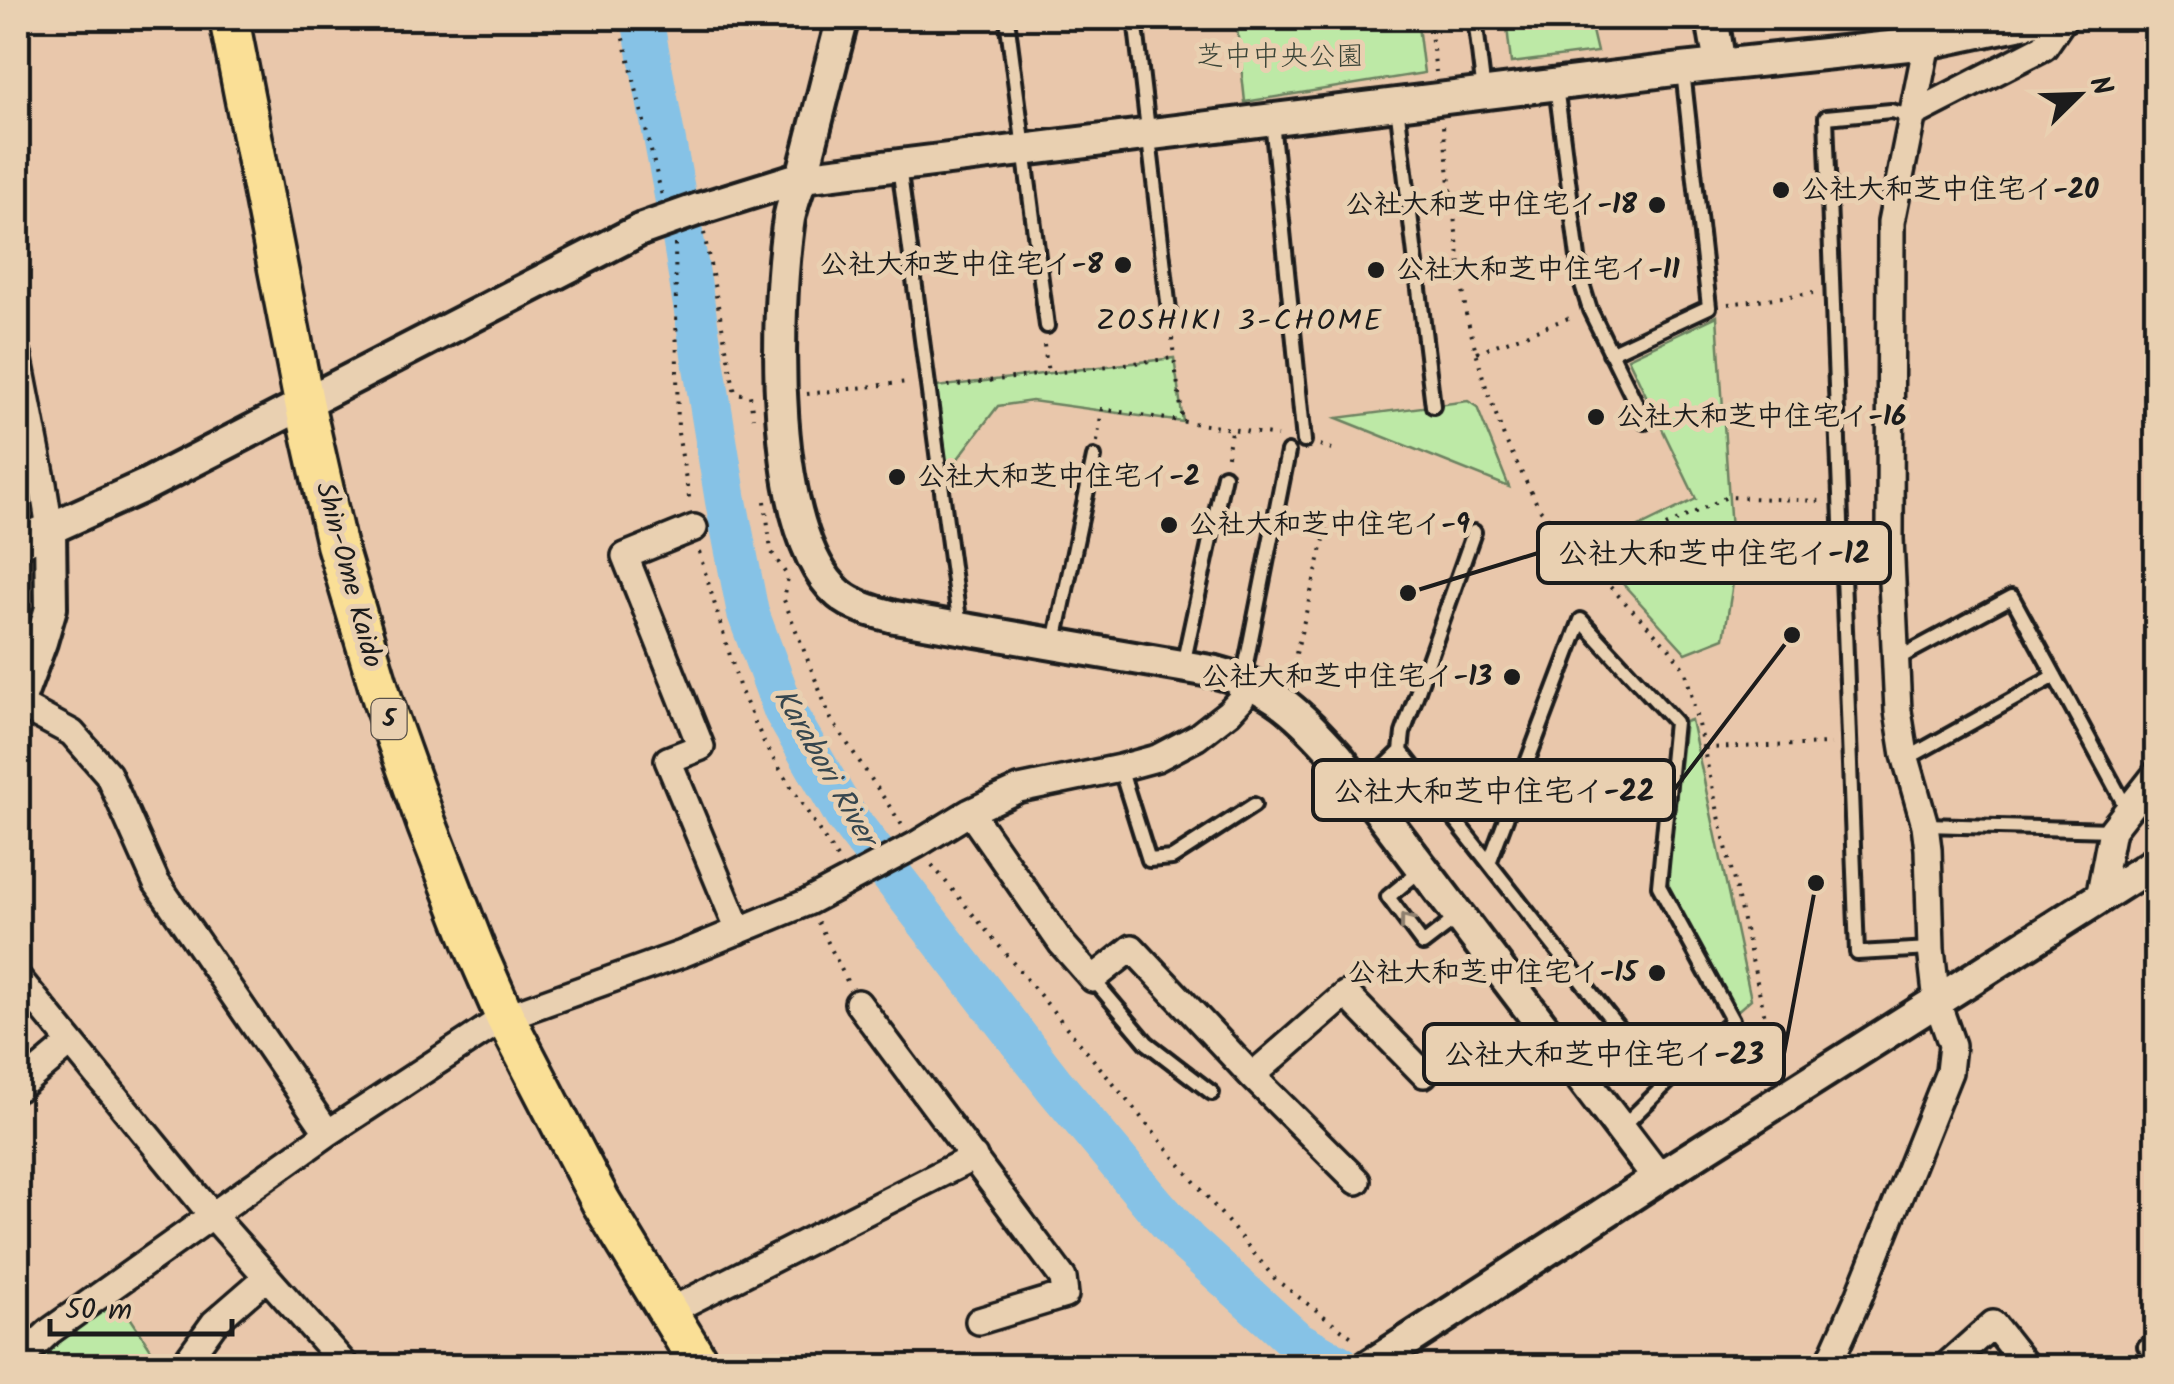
<svg xmlns="http://www.w3.org/2000/svg" width="2174" height="1384" viewBox="0 0 2174 1384" font-family="Kalam,'Klee One',sans-serif">
<style>
.green{fill:#bde9a6;stroke:#6c8261;stroke-width:2.5}
.lines{fill:none;stroke-linecap:round;stroke-linejoin:round}
.river{stroke:#86c2e6;stroke-width:42}
.service-casing{stroke:#1c1c1c;stroke-width:20}
.minor-casing{stroke:#1c1c1c;stroke-width:32}
.tertiary-casing{stroke:#1c1c1c;stroke-width:38}
.primary-casing{stroke:#1c1c1c;stroke-width:45}
.path{stroke:#1c1c1c;stroke-width:4;stroke-dasharray:2.5 8;stroke-linecap:butt}
.service{stroke:#e9d0b1;stroke-width:12}
.minor{stroke:#e9d0b1;stroke-width:25}
.tertiary{stroke:#e9d0b1;stroke-width:30}
.primary{stroke:#fadf96;stroke-width:38}
.tertiary-bridge-casing{stroke:#1c1c1c;stroke-width:38;stroke-linecap:butt}
.tertiary-bridge{stroke:#e9d0b1;stroke-width:30}
.oneway{stroke:#8d7f6e}
.poi-dot{fill:#1c1c1c;stroke:#e9d0b1;stroke-width:4}
.labels{text-anchor:middle;dominant-baseline:central;stroke-width:10;stroke-linejoin:round;paint-order:stroke}
.shield{fill:#e9d0b1;stroke:#5a5249;stroke-width:2.5}
.shield-label{font-size:25px;font-weight:bold;fill:#1c1c1c}
.park-label{font-size:28px;fill:#3c4538;stroke:#e9d0b1}
.poi-label{font-size:28px;font-weight:bold;fill:#1c1c1c;stroke:#e9d0b1;text-anchor:start}
.street-label{font-size:28px;fill:#1c1c1c;stroke:#e9d0b1}
.neighbourhood-label{font-size:30px;letter-spacing:2.5px;fill:#1c1c1c;stroke:#e9d0b1}
.water-label{font-size:30px;font-style:italic;fill:#36464e;stroke:#e9d0b1}
.leader{fill:none;stroke:#1c1c1c;stroke-width:4}
.callout-dot{fill:#1c1c1c;stroke:#e9d0b1;stroke-width:4}
.callout{fill:#e9d0b1;stroke:#1c1c1c;stroke-width:4}
.callout-label{font-size:30px;text-anchor:middle;font-weight:bold;fill:#1c1c1c}
</style>
<rect width="100%" height="100%" fill="#e9c7ab"/>
<filter id="ink" filterUnits="userSpaceOnUse"><feTurbulence type="fractalNoise" baseFrequency=".01" numOctaves="2"/><feDisplacementMap in="SourceGraphic" scale="20" xChannelSelector="R" yChannelSelector="G"/><feConvolveMatrix kernelMatrix="1 2 1 2 8 2 1 2 1" color-interpolation-filters="sRGB"/></filter>
<g filter="url(#ink)">
<path class="green" d="M1236 18H1417L1424 73 1245 102Z
M1506 18H1589L1597 52 1511 63Z
M1717 316 1734 577 1724 638 1686 653 1592 550 1696 499 1628 358Z
M1174 358 1183 422 1032 401 998 406 947 473 936 387Z
M1468 401 1477 407 1509 487 1337 418Z
M1691 720 1751 999 1735 1013 1666 885 1685 722Z
M118 1299 162 1366H27Z"/>
<g class="lines">
<path class="river" d="M642 18 684 244 726 501 748 613 784 710 845 815 1054 1085 1155 1206 1187 1242 1296 1341 1340 1366"/>
<defs>
<path id="service" d="M1135 18 1170 319
M1475 18 1484 93
M1008 26 1047 326
M1556 86 1581 281 1590 310 1645 422
M1397 105 1433 406
M1910 116 1891 111 1826 117 1857 953 1931 949
M1272 121 1304 441
M899 166 960 627
M1610 353 1709 307 1683 71
M1055 642 1094 457
M1895 660 2012 597 2127 809
M1183 665 1224 475
M1243 679 1288 452
M1401 751 1403 733 1474 532
M1906 759 2055 676
M1120 768 1149 860 1172 858 1254 805
M1363 788 1401 751 1664 1086 1621 1128
M1925 825 2112 830
M1489 863 1581 620 1675 722 1659 886 1732 1020 1664 1086
M1422 869 1388 897 1423 944 1458 917
M1093 979 1147 1043 1212 1093
M2145 1346 2156 1365"/>
<path id="minor" d="M1910 116 2044 47 2064 18
M18 355 43 484 50 529
M694 528 625 556 701 747 668 760 739 931
M18 704 72 733 108 774 156 882 328 1133
M970 812 1062 944 1093 979 1132 948 1252 1076 1357 1181
M2099 898 2112 830 2156 774
M18 978 212 1215 346 1366
M858 1003 1063 1278 1065 1295 979 1321
M1252 1076 1346 994 1424 1074
M18 1088 70 1044
M668 1312 974 1157
M18 1361 50 1331 328 1133 505 1017 682 954 808 902 916 845 970 812 1019 789 1120 768 1157 758 1197 737 1229 712 1241 699 1243 679
M183 1366 214 1323 267 1277
M1828 1366 1860 1294 1949 1072 1952 1045 1937 1002 1931 949 1928 849 1925 825 1905 755 1898 711 1890 539 1891 222 1927 43 1929 18
M1946 1366 1993 1324 2026 1366"/>
<path id="tertiary" d="M843 18C829 69 817 122 803 173 798 190 790 207 788 225 776 312 768 532 839 594 854 607 876 612 895 617L1216 672C1273 686 1300 715 1338 757L1658 1178
M1712 18 1720 65
M699 209 802 177 1682 69 1927 43 2046 18
M18 543 144 486 640 230
M18 704 41 642 51 608 50 529
M1369 1366 1658 1178 2156 862"/>
<path id="primary" d="M229 18 304 402 336 544 384 705 427 825 477 953 505 1017 601 1202 701 1366"/>
</defs>
<use href="#service" class="service-casing"/>
<use href="#minor" class="minor-casing"/>
<use href="#tertiary" class="tertiary-casing"/>
<use href="#primary" class="primary-casing"/>
<path class="path" d="M619 18 662 196
M1429 18 1436 72
M1443 126 1466 314 1484 381 1504 437 1539 508 1587 563 1670 649 1686 672 1777 1069
M704 233 735 393 750 395 753 417
M675 244 678 433 690 503
M1728 304 1813 293
M1172 338 1174 358
M1044 345 1048 373
M1477 352 1571 317
M948 386 1174 358 1183 422
M807 394 907 382
M1097 442 1102 409 1277 436
M1320 445 1332 449
M1227 456 1231 431
M765 501 771 551 788 577 784 600 831 719 902 825
M699 552 740 689 767 749 838 860
M1590 562 1727 497 1820 501
M1291 674 1328 523
M1705 748 1831 744
M932 865 1276 1280 1357 1341
M818 922 847 981
M57 1366C79 1357 96 1357 118 1366"/>
<use href="#service" class="service"/>
<use href="#minor" class="minor"/>
<use href="#tertiary" class="tertiary"/>
<use href="#primary" class="primary"/>
<defs>
<path id="tertiary-bridge" d="M640 230 699 209"/>
</defs>
<use href="#tertiary-bridge" class="tertiary-bridge-casing"/>
<use href="#tertiary-bridge" class="tertiary-bridge"/>
</g>
<defs><path id="oneway-chevron" d="M-2-3.5L2.5 0L-2 3.5" fill="none" stroke-width="1.6" stroke-linecap="round" stroke-linejoin="round" transform="scale(2.5)"/></defs>
<use class="oneway" href="#oneway-chevron" transform="translate(1406 920) rotate(-127)"/>
</g>
<g class="poi-dot">
<circle cx="1781" cy="190" r="10"/>
<circle cx="1657" cy="205" r="10"/>
<circle cx="1123" cy="265" r="10"/>
<circle cx="1376" cy="270" r="10"/>
<circle cx="1596" cy="417" r="10"/>
<circle cx="897" cy="477" r="10"/>
<circle cx="1169" cy="525" r="10"/>
<circle cx="1512" cy="677" r="10"/>
<circle cx="1657" cy="973" r="10"/>
</g>
<g class="labels">
<rect class="shield" x="371.5" y="699" width="35" height="40" rx="8"/>
<g class="shield-label">
<text x="389" y="719">5</text>
</g>
<g class="park-label">
<text x="1280" y="57">芝中中央公園</text>
</g>
<g class="poi-label">
<text x="1801" y="190">公社大和芝中住宅イ-20</text>
<text x="1637" y="205" text-anchor="end">公社大和芝中住宅イ-18</text>
<text x="1103" y="265" text-anchor="end">公社大和芝中住宅イ-8</text>
<text x="1396" y="270">公社大和芝中住宅イ-11</text>
<text x="1616" y="417">公社大和芝中住宅イ-16</text>
<text x="917" y="477">公社大和芝中住宅イ-2</text>
<text x="1189" y="525">公社大和芝中住宅イ-9</text>
<text x="1492" y="677" text-anchor="end">公社大和芝中住宅イ-13</text>
<text x="1637" y="973" text-anchor="end">公社大和芝中住宅イ-15</text>
</g>
<g class="street-label">
<text transform="translate(348 575) rotate(75)">Shin-Ome Kaido</text>
</g>
<g class="neighbourhood-label">
<text x="1240" y="322">ZOSHIKI 3-CHOME</text>
</g>
<g class="water-label">
<text transform="translate(824 767) rotate(60)">Karabori River</text>
</g>
</g>
<path class="leader" d="M1408 593L1538 553M1792 635L1674 790M1816 883L1784 1054"/>
<g class="callout-dot">
<circle cx="1408" cy="593" r="10"/>
<circle cx="1792" cy="635" r="10"/>
<circle cx="1816" cy="883" r="10"/>
</g>
<g class="callout">
<rect x="1538" y="523" width="352" height="60" rx="10"/>
<rect x="1313" y="760" width="361" height="60" rx="10"/>
<rect x="1424" y="1024" width="360" height="60" rx="10"/>
</g>
<g class="callout-label">
<text x="1714" y="563">公社大和芝中住宅イ-12</text>
<text x="1494" y="801">公社大和芝中住宅イ-22</text>
<text x="1604" y="1064">公社大和芝中住宅イ-23</text>
</g>
<rect width="2174" height="1384" fill="none" stroke="#e9d0b1" stroke-width="60"/>
<rect x="30" y="30" width="2114" height="1324" fill="none" stroke="#1c1c1c" stroke-width="4" filter="url(#ink)"/>
<g transform="translate(2079 95) rotate(67)" stroke="#e9d0b1" stroke-width="8" paint-order="stroke">
<path d="M0-8L18 38L0 25L-18 38Z" fill="#1c1c1c"/>
<text y="-15" font-size="28" font-weight="bold" text-anchor="middle" fill="#1c1c1c">N</text>
</g>
<path d="M50 1319v15h182v-15" fill="none" stroke="#1c1c1c" stroke-width="5"/>
<text x="65" y="1319" font-size="30" fill="#1c1c1c" stroke="#e9d0b1" stroke-width="8" paint-order="stroke">50 m</text>
</svg>
